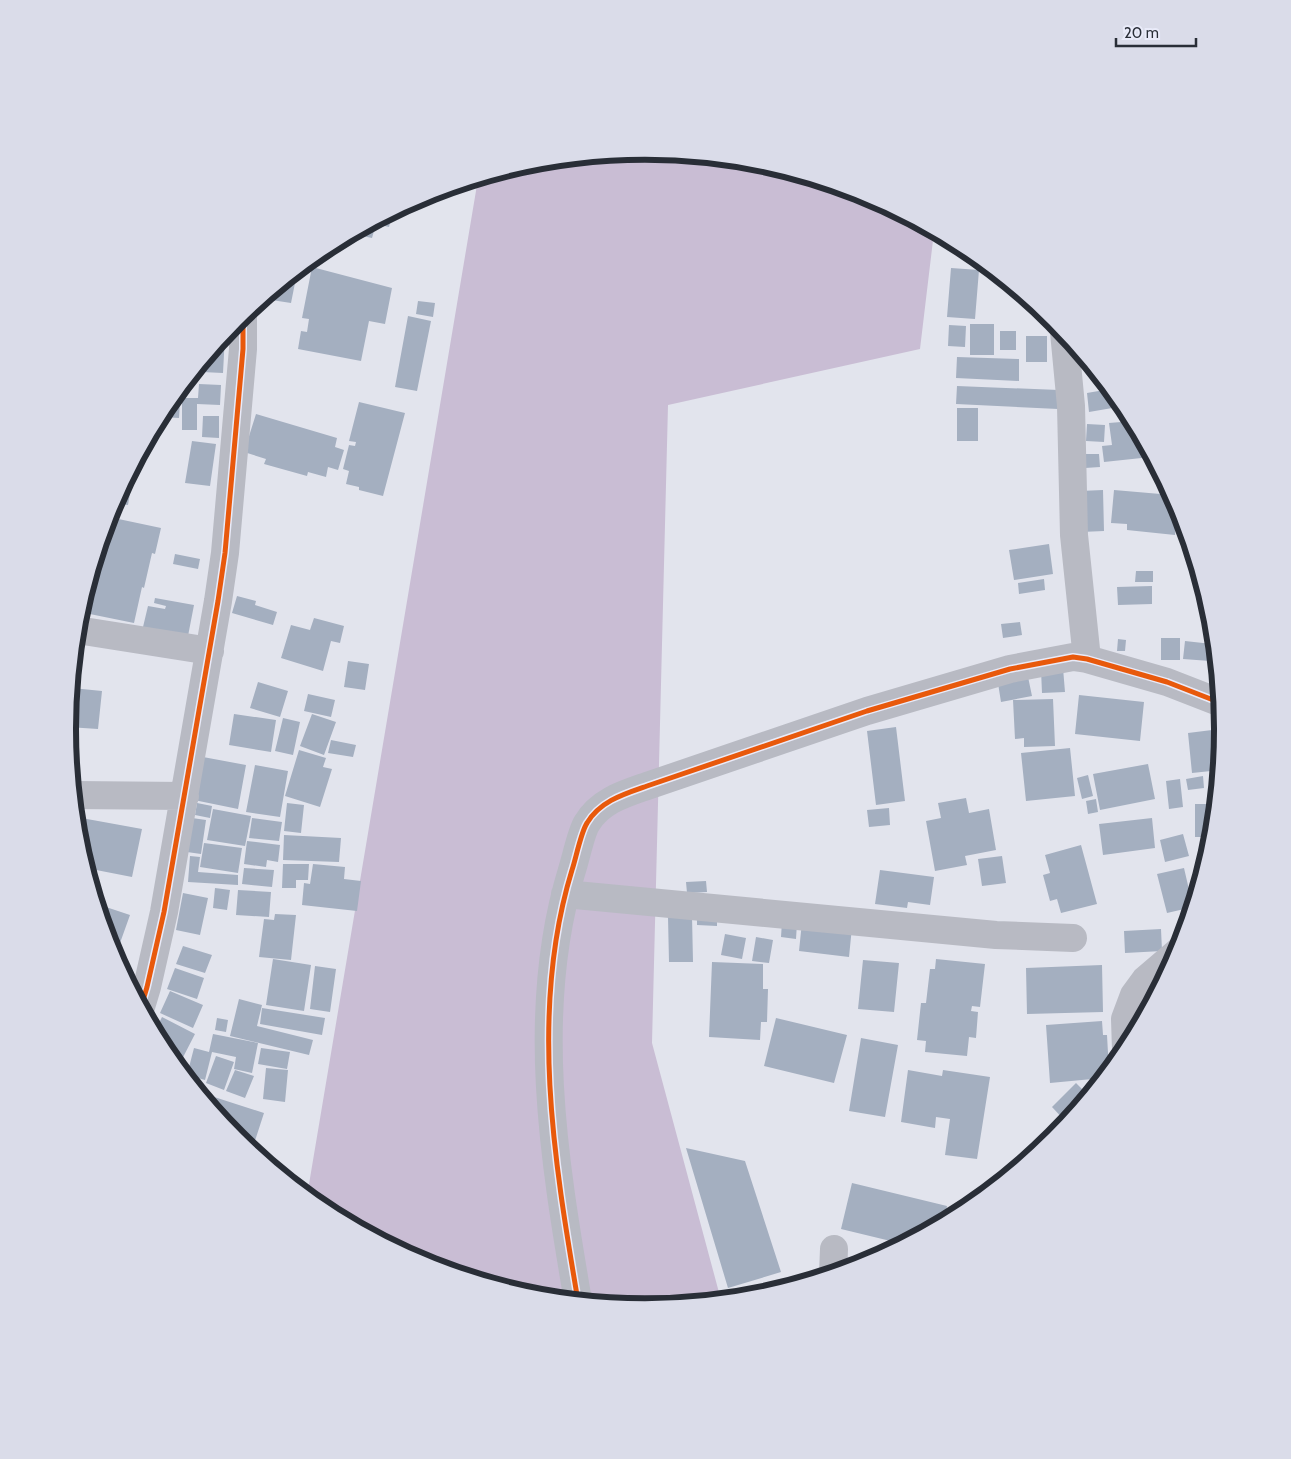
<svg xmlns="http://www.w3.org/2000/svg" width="1291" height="1459" viewBox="0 0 1291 1459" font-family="Cabin,sans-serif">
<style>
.green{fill:#c9bdd4}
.building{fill:#a4afc0}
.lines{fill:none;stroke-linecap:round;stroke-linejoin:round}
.street{stroke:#b8bac3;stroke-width:28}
.cycleway-casing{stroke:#e9ebf9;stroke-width:8}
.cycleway{stroke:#e8590c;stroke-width:5}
.rim{fill:none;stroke:#292e37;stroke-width:6}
</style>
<rect width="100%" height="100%" fill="#e2e4ed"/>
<path class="green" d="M646 152 759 163 867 196 934 232 920 349 668 405 652 1043 721 1300 645 1307 532 1296 424 1263 324 1210 307 1196 478 179 533 163Z"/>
<path class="building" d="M393 212 389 227 376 224 372 238 353 234Z
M312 267 392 288 385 324 369 321 361 361 298 349 301 331 307 332 309 319 302 318Z
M951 268 979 270 975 319 947 317Z
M284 282 295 283 291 303 265 299V297Z
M418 301 435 303 433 317 416 314Z
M408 316 431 321 417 391 395 387Z
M970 324H994V355H970Z
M949 325 966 326 965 347 948 346Z
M1000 331H1016V350H1000Z
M225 335 223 373 202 372V363Z
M1026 336H1047V362H1026Z
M957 357 1019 359V381L956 378Z
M187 382 188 394 176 395 177 394Z
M199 384 221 385 220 405 197 404V430H182V398H198Z
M957 386 1059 390 1058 409 956 404Z
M1110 389 1124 406 1089 412 1087 393Z
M171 401H180L179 418 161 417Z
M359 402 405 413 383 496 359 490V487L346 484 349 471 343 469 349 445 355 446 356 442 349 441Z
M957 408H978V441H957Z
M256 414 337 438 335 447 344 450 338 470 328 467 326 477 308 472 307 476 264 464 266 459 244 452Z
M203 416H219V438L202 437Z
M1133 421 1151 454V457L1104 462 1102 446 1112 445 1109 423Z
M1087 424 1105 425 1104 442 1086 441Z
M192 441 216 444 210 486 185 483Z
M1085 454H1099L1100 467 1085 468Z
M127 480 132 481 128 505 114 503Z
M1103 490 1104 531 1081 532 1080 491Z
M1114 490 1172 495 1178 505 1175 535 1127 530V524L1111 523Z
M109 517 161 528 155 554 152 553 144 588 142 587 134 623 80 612Z
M1049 544 1053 574 1014 580 1009 550Z
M175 554 200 559 198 569 173 564Z
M1136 571H1153V582H1135Z
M1044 579 1045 590 1019 594 1018 583Z
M1152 586V604L1118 605 1117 587Z
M237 596 256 601 255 605 277 612 273 625 232 613Z
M155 598 194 605 188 636 143 627 148 606 165 609 166 606 154 603Z
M314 618 344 626 340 643 331 641 323 671 281 658 291 625 310 630Z
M1020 622 1022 635 1003 638 1001 624Z
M1161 638H1180V660H1161Z
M1118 639 1126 640 1125 651H1117Z
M1185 641 1212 644 1210 661 1183 659Z
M348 661 369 664 365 690 344 687Z
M1063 668 1065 692 1042 693 1041 670Z
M1027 672 1032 696 1001 702 997 677Z
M258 682 288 691 280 717 250 708Z
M72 688 102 691 98 729 68 727Z
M308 694 335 700 331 717 304 711Z
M1079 695 1144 702 1140 741 1075 734Z
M1053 699 1055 746 1024 747V738L1015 739 1013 700Z
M234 714 276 720 271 752 229 745Z
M312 714 336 722 324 755 300 746Z
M283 718 300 722 293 755 275 751Z
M896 727 905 801 876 805 867 731Z
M1212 730 1215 761H1210L1211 771 1192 773 1188 733Z
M331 740 356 745 353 757 328 753Z
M1070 748 1075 796 1026 801 1021 753Z
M299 750 326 758 323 767 332 769 320 807 285 796Z
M203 757 246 765 238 809 194 800Z
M1148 764 1155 799 1100 810 1093 774Z
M255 765 288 771 280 817 246 812Z
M1214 768H1220L1217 794H1212Z
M1088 775 1093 796 1082 799 1077 778Z
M1203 776 1204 788 1188 790 1186 779Z
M1180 779 1183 807 1169 809 1166 781Z
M966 798 969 813 989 809 996 850 965 856 967 865 935 871 926 821 941 818 938 803Z
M1096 799 1098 812 1088 814 1086 801Z
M197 803 212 806 210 818 195 815Z
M287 803 304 805 301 833 284 831Z
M1195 804H1216L1211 847 1210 837H1195Z
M889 808 890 825 869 827 867 810Z
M213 809 251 816 245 846 207 840Z
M76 817 142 829 132 877 86 868 79 842Z
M192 818 206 820 201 854 187 852Z
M252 818 282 822 279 841 249 838Z
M1152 818 1155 848 1103 855 1099 824Z
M1183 834 1189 856 1165 862 1160 840Z
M284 835 341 838 339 862 283 860Z
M247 841 280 845 278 862 267 860 266 867 244 864Z
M204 843 242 848 238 873 200 867Z
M1081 845 1097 904 1061 913 1057 899 1050 901 1043 875 1050 873 1045 855Z
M190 856 200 857 198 872 238 875V885L188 882Z
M1002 856 1006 883 982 886 978 859Z
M283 864H309L308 880H296V888H282Z
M313 864 345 867 344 879 361 881 357 911 302 905 304 883 310 884Z
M1205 865 1204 871 1200 882 1196 868Z
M244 868 274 870 272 887 242 884Z
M1184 868 1193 907 1167 913 1157 874Z
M880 870 934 877 930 905 908 902 907 908 875 904Z
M706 881 707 892 687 893 686 882Z
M215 888 230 890 227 910 213 908Z
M238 890 271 892 269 917 236 915Z
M183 893 208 898 200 935 176 930Z
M97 904 130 915 115 957 111 950Z
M697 912 717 913V926L697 925Z
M275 914 296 915 291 960 259 957 264 919 274 920Z
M692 916 693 962H669L668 917Z
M782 922 797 923 796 939 781 937Z
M802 922 852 927 849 957 799 951Z
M1161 929 1162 951 1125 953 1124 931Z
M725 934 746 938 742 959 721 955Z
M756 937 773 940 769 963 752 961Z
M183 946 212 955 205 973 176 964Z
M273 959 311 965 304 1011 266 1005Z
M936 959 985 964 980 1007 972 1006 971 1011 978 1012 976 1038 969 1037 967 1056 925 1052 926 1041 917 1040 921 1003H926L930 969H935Z
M863 960 899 963 894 1012 858 1009Z
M712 962 763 964V989H768L767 1022H761L760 1040 709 1037Z
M1102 965 1103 1012 1027 1014 1026 968Z
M315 966 336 969 330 1012 310 1009Z
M175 968 204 978 197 999 167 989Z
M170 991 203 1005 193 1028 160 1013Z
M239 999 262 1005 257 1026 313 1040 309 1055 230 1036Z
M262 1008 325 1018 322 1035 260 1024Z
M162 1017 195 1034 178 1067 165 1050 155 1031Z
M217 1018 228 1020 226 1032 215 1030Z
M776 1018 847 1035 834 1083 764 1066Z
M1102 1021 1103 1035H1107L1109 1071 1103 1078 1050 1083 1046 1025Z
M213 1034 258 1043 252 1073 234 1069 236 1057 212 1052 205 1080 187 1075 194 1048 209 1052Z
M861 1038 898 1045 885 1117 849 1111Z
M261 1048 290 1052 287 1069 258 1064Z
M216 1056 234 1062 224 1090 206 1083Z
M266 1068 288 1070 285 1102 263 1099Z
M235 1070 254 1076 245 1098 226 1091Z
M908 1070 942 1076 943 1070 990 1077 977 1159 945 1155 950 1119 936 1117 935 1128 901 1122Z
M1076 1083 1089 1096 1067 1123 1052 1107Z
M208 1095 264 1113 252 1150 237 1138 207 1101Z
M686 1148 745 1161 781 1272 728 1288Z
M852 1183 947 1206 944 1222 903 1244 841 1229Z"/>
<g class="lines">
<path class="street" d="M1064 332 1071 406 1074 535 1087 659
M77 630 210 651
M74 795 185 796
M565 894 996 935 1073 938
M141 1007 147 987 164 912 218 601 225 553 243 349V316
M1126 1050 1125 1019 1134 995 1145 980 1179 951
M833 1274 834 1249
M578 1301C554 1160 529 1010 572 870 576 858 581 832 587 823 600 801 624 794 647 786L867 711 1010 669 1073 657 1087 659 1167 682 1221 703"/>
<defs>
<path id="cycleway" d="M141 1007 147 987 164 912 218 601 225 553 243 349V316
M578 1301C554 1160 529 1010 572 870 576 858 581 832 587 823 600 801 624 794 647 786L867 711 1010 669 1073 657 1087 659 1167 682 1221 703"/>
</defs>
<use href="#cycleway" class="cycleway-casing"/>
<use href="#cycleway" class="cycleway"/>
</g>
<path d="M0 0H1291V1459H0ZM76 729a569 569 0 1 1 1138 0a569 569 0 1 1-1138 0Z" fill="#dadce9" fill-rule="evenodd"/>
<path class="rim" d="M76 729a569 569 0 1 1 1138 0a569 569 0 1 1-1138 0Z"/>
<path d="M1116 38v8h80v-8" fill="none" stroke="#292e37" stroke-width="2.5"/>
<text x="1124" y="38" font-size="15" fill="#292e37" stroke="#e9ebf9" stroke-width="4" paint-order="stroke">20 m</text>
</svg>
